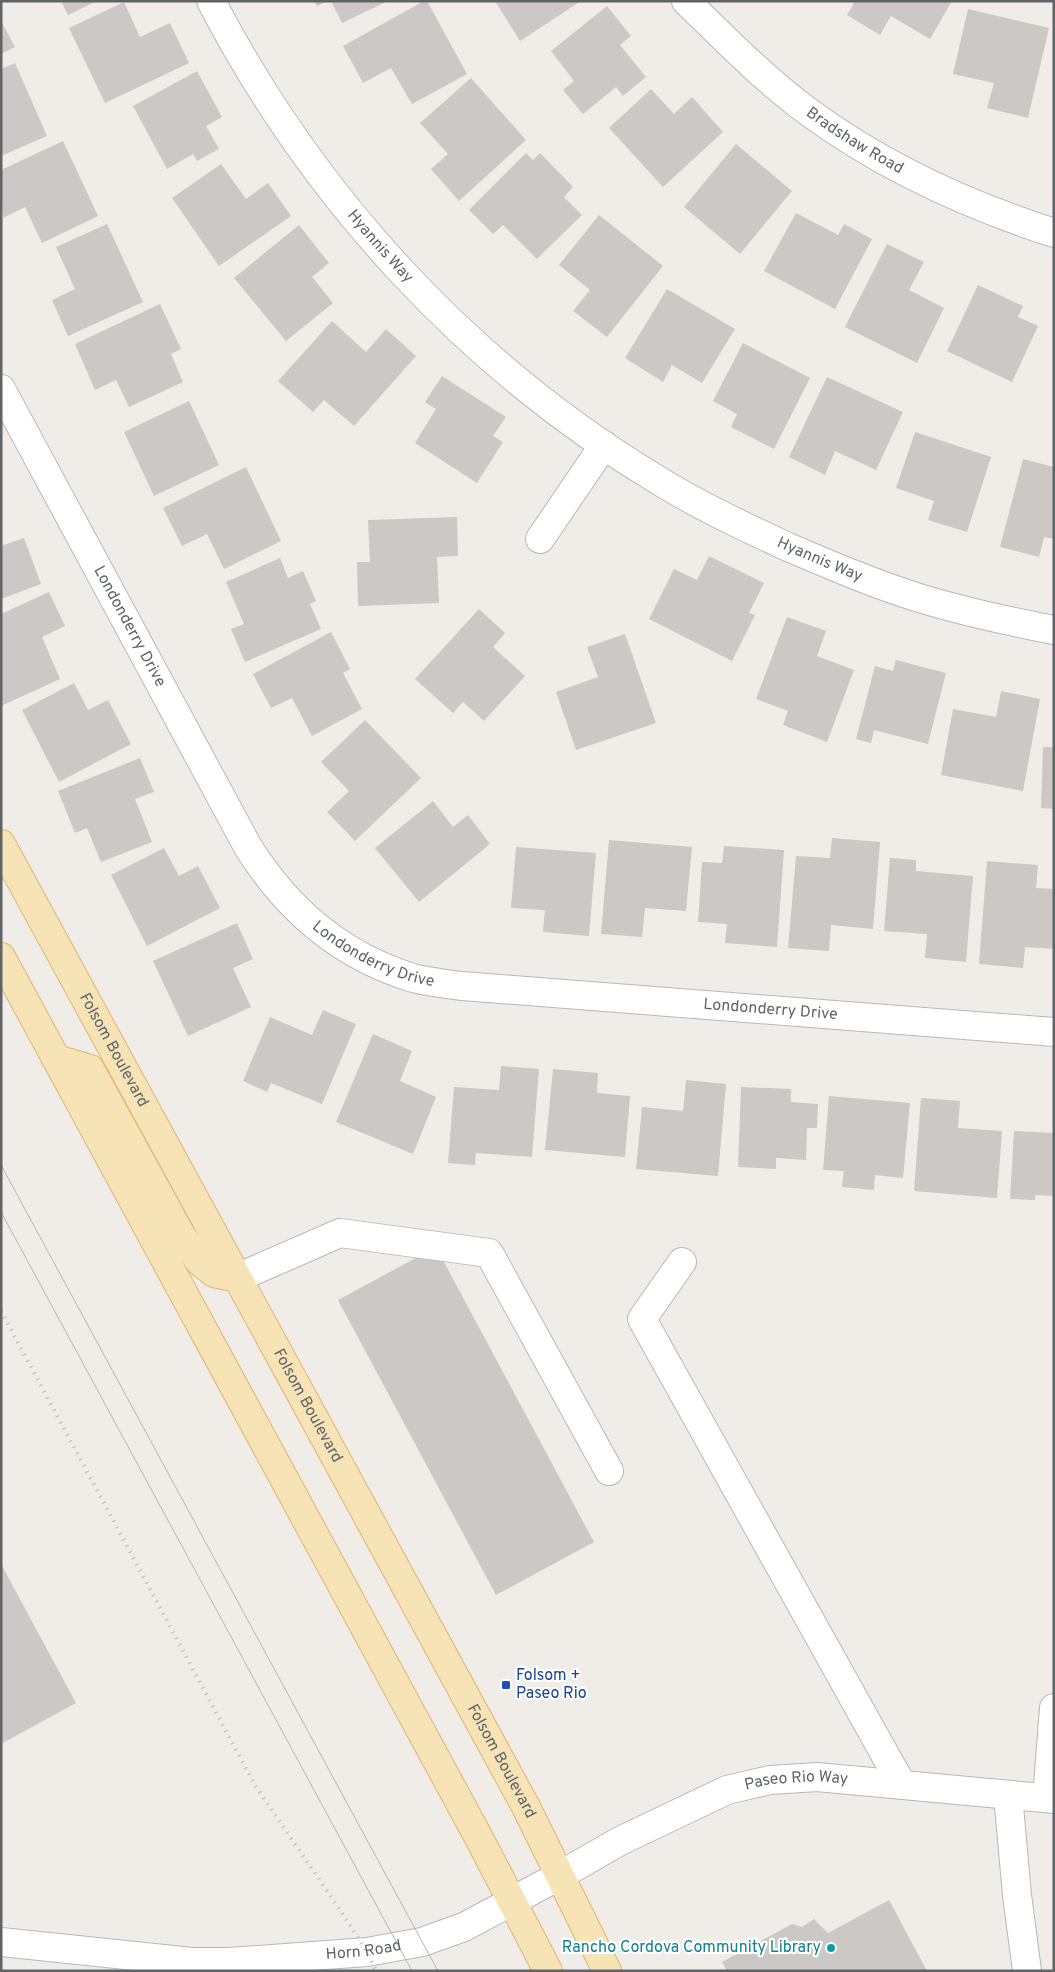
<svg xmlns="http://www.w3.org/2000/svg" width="1055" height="1972" viewBox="0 0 1055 1972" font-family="Overpass,sans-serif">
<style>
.building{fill:#cbc8c5}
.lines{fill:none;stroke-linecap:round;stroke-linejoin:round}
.minor-casing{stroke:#b5b8bb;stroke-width:30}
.major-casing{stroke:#e1b470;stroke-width:30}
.minor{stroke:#fff;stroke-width:28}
.major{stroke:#f6e4b7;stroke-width:28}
.tram{stroke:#b4b5b5;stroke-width:1}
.rail{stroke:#b4b5b5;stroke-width:4;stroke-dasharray:1 6;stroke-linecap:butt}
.transit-dot{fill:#1a4fb4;stroke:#fff;stroke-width:2}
.culture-dot{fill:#0f9aa8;stroke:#fff;stroke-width:2}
.labels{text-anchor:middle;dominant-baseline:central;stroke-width:4.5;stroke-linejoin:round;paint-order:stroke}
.street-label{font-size:16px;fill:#606467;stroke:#fff}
.transit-label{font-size:16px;fill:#164399;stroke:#fff;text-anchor:start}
.culture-label{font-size:16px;fill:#0d838f;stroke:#fff;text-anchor:end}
</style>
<rect width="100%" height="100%" fill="#f0ede9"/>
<path class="building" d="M61 1H97L68 15Z
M314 1H328L317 6Z
M331 1H388L342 23Z
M424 1H427L467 74 412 104 391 68 363 83 343 46Z
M495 1H581L520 41Z
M855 1H952L930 39 891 16 880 35 847 15Z
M124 2 140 37 170 23 189 63 105 103 69 28Z
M607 6 631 36 620 45 646 77 623 96 616 87 583 114 563 90 574 81 551 51Z
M968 9 1049 28 1028 118 987 108 994 83 953 74Z
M1 21 15 47 1 54Z
M15 63 47 136 1 156V69Z
M197 71 222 117 206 126 219 149 197 161 193 154 167 169 133 106Z
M471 78 526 140 459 201 431 169 448 154 420 123Z
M651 89 674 114 692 97 723 132 663 187 609 128Z
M63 141 98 216 42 243 25 207 3 218 1 170Z
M736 144 792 191 740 254 684 207Z
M526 153 533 160 540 153 573 187 564 197 582 215 537 259 503 225 493 234 469 210Z
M221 164 246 199 268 183 291 216 219 266 172 198Z
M796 213 838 235 844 224 872 239 835 309 764 271Z
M599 215 663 266 607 337 573 311 590 290 559 265Z
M107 224 143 302 68 336 52 300 75 289 56 247Z
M299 225 329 263 312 277 333 303 286 341 234 278Z
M887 244 924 262 909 290 944 308 917 363 845 327Z
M978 285 1023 306 1018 317 1038 326 1012 382 947 351Z
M667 289 735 329 702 383 672 365 663 382 625 358Z
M160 304 181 349 171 354 183 382 129 407 116 380 95 390 75 344Z
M332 321 366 352 386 329 416 356 354 426 324 400 313 412 278 381Z
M743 343 810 378 774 449 731 427 737 414 713 401Z
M442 376 506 417 493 436 503 442 477 483 415 443 436 409 425 402Z
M827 377 903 412 876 470 835 451 825 475 789 457Z
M189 401 219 465 154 496 124 432Z
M915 432 991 457 967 532 928 520 934 501 896 488Z
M1023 459 1054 467V539L1044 537 1039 557 1000 547Z
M246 467 281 541 224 569 207 534 182 546 163 508Z
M457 517 458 556 437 557 439 603 358 606 357 562H370L368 520Z
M24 538 41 584 1 599V546Z
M709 556 764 583 749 613 755 615 732 661 649 619 674 569 697 580Z
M280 558 288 578 303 571 316 601 310 604 321 629 245 662 231 629 244 624 226 582Z
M49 592 65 626 42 637 60 679 1 706V614Z
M479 609 505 633 493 647 525 676 484 721 463 702 453 713 415 679Z
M787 617 826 631 817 656 854 670 827 742 783 725 788 711 756 699Z
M331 632 350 669 343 673 362 709 312 736 292 698 271 708 253 674Z
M625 634 656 723 576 750 556 692 598 677 587 647Z
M896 660 946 673 928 744 874 730 871 743 856 739 875 666 893 671Z
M74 683 88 710 108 700 131 744 59 782 22 710Z
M1001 691 1040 699 1023 791 941 775 953 709 996 717Z
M365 720 421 778 355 841 327 812 349 791 321 762Z
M1043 747H1054V809L1041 808Z
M140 758 154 792 135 799 152 842 101 862 87 828 75 833 58 791Z
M433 801 453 827 468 815 490 844 419 902 375 848Z
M832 838 880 842 873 929 831 925 829 951 788 948 796 856 830 858Z
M609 840 692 847 686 911 645 908 642 937 601 934Z
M724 846 784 850 777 947 725 943 727 924 698 922 702 862 722 863Z
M516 847 596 853 589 936 543 932 545 910 511 908Z
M164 848 179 876 198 866 220 908 147 946 111 875Z
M890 858 916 860V871L973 876 966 962 925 958 927 934 884 931Z
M987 861 1038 865 1036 888 1054 889V949L1025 947 1023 968 979 964Z
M237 923 253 959 233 968 251 1007 188 1036 153 961Z
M323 1010 356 1024 322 1104 271 1083 267 1092 243 1081 270 1017 312 1035Z
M373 1034 412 1051 400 1081 436 1097 413 1154 336 1122Z
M501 1066 539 1069 532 1157 476 1153 475 1165 448 1163 454 1087 499 1090Z
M553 1069 598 1073 597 1093 630 1096 625 1157 545 1150Z
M686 1080 726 1084 718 1176 636 1169 642 1107 683 1111Z
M741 1087 791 1089V1102L818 1104 817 1128H807L806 1160 776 1158V1169L738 1167Z
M829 1096 910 1103 903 1178 875 1175 874 1190 842 1187 844 1171 823 1170Z
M921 1098 960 1101 958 1128 1002 1131 997 1198 914 1191Z
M1014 1131 1054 1133V1196L1035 1195V1200L1010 1199Z
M436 1247 594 1542 496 1595 338 1300Z
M1 1564 76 1703 1 1744Z
M889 1900 927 1971H727L722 1962 792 1924 802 1927 814 1919 828 1933Z"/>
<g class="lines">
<defs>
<g id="minor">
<path id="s1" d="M211 1C314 199 469 367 661 482 702 507 745 527 788 547 830 565 872 583 916 597 961 611 1007 621 1054 630"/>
<path id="s2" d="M686 1C726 40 765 80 810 113 884 167 967 205 1054 233"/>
<path id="s3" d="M1 389 248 847C288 911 341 956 413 978 429 982 446 984 462 986L1054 1032"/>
<path d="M540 539 604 445"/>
<path d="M682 1262 642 1319 902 1785"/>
<path d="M237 1278 340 1233 489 1253 609 1471"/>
<path d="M1008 1795 1017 1895 1027 1971"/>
<path d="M1047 1798 1054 1708"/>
<path id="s4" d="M1 1942 192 1962H229L367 1952 422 1942 464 1927 559 1876 620 1841 727 1790 770 1780 817 1777 1054 1799"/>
</g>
<g id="major">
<path id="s5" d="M1 844 526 1807 607 1971"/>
<path d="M1 957 479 1838 548 1971"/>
<path d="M56 1059 90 1069 181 1235 199 1261 214 1273 237 1278"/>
</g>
</defs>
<use href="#minor" class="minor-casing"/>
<use href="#major" class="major-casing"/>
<use href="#minor" class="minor"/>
<use href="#major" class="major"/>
<path class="tram" d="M1 1165 438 1971
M1 1212 412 1971"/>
<path class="rail" d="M1 1311 256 1787 340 1910 367 1952 376 1971"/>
</g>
<rect class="transit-dot" x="501" y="1680" width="10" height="10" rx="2.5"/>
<circle class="culture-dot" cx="831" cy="1948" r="5"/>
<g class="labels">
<g class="street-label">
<text stroke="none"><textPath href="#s2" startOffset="220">Bradshaw Road</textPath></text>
<text stroke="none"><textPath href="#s1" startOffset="299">Hyannis Way</textPath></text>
<text stroke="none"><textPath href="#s1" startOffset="844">Hyannis Way</textPath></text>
<text stroke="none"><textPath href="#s3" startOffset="270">Londonderry Drive</textPath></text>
<text stroke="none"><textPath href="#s3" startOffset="690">Londonderry Drive</textPath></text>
<text stroke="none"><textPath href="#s3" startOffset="1095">Londonderry Drive</textPath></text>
<text stroke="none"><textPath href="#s5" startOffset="235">Folsom Boulevard</textPath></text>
<text stroke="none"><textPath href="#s5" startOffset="640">Folsom Boulevard</textPath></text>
<text stroke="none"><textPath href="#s5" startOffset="1045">Folsom Boulevard</textPath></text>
<text stroke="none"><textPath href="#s4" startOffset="835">Paseo Rio Way</textPath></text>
<text stroke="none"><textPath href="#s4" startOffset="364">Horn Road</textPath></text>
</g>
<g class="transit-label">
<text x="516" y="1676">Folsom +<tspan x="516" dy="18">Paseo Rio</tspan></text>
</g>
<g class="culture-label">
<text x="821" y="1948">Rancho Cordova Community Library</text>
</g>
</g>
<rect width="1055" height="1972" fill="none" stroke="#606467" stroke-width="5"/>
</svg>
